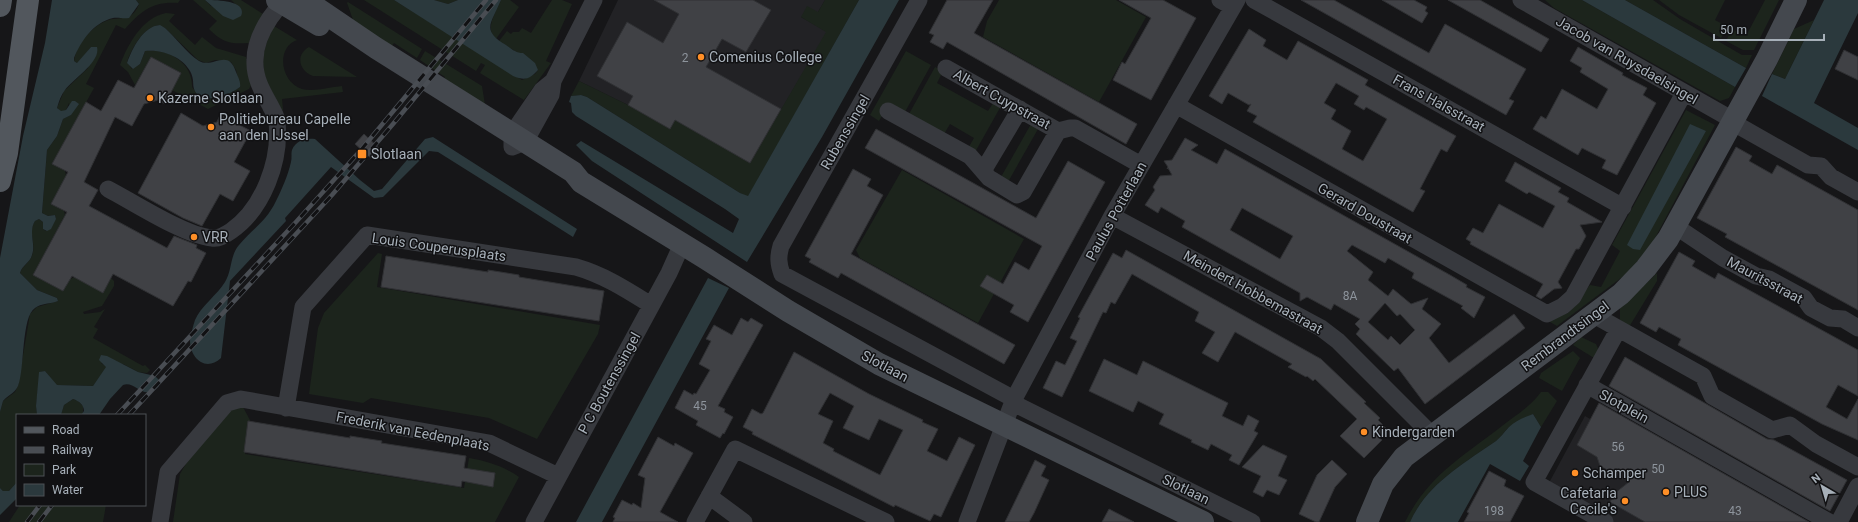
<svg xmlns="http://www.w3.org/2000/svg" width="1858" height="522" viewBox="0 0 1858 522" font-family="Roboto,sans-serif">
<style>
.built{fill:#222225}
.green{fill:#1c241c;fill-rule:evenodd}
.water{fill:#2b393d}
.building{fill:#404145;stroke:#303134;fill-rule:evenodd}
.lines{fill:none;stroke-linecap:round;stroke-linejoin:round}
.street{stroke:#37393e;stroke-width:17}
.secondary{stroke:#44484e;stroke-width:22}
.primary{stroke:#52575d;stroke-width:22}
.rail-casing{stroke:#494d53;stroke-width:4.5}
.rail{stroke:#111113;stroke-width:3;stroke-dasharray:9;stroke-linecap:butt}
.poi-dot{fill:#ff8f27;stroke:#111113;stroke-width:1.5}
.labels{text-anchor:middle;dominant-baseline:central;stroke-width:3;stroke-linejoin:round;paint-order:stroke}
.number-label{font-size:12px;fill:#8d949c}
.poi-label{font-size:14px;fill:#a7b0b9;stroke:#111113;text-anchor:start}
.street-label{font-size:14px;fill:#a7b0b9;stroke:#111113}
</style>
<rect width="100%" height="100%" fill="#161618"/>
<path class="built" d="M618 0H825L818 12 801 17 827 32 750 163 670 129 628 105 579 81Z
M1585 416 1643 450 1773 522H1591L1543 494Z"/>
<path class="green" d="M136 0H180L178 3C153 1 141 11 125 29L116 25 86 84 94 88 52 164 65 171 66 176 51 204 64 211 65 215 33 275 63 291 70 279 75 277 103 292 111 278 114 281V286L102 306 83 312 84 314 100 312 105 309 94 327 98 329 93 338 143 366 145 365 150 370 147 373 138 372 123 364 101 363 107 367 93 386 56 385 45 371 40 372 36 406 37 415H17V482L9 491H3L0 488V412L3 401 15 392 18 385 30 314 37 307 58 301 57 298 37 290 20 273C22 265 31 263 33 252 35 241 28 231 35 221L39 219 43 222V229L46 231 56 218 55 215 48 216 42 213 47 150 57 136 63 119 71 115 69 103 66 110 61 112 57 108 64 91 88 68 91 47 79 62 77 63 74 61C76 45 91 27 106 21 120 15 131 24 139 4Z
M193 0H205L211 6 240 8 231 0H241L263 14 249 43C230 44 223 43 209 29L217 21Z
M364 0H394L522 80 535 74 538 70 518 53 499 41 507 31 511 34 513 32H519L522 28 531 33 552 0H562L572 4 546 61 551 63 524 100 480 73 485 65 481 63 476 71Z
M434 0H458L448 4Z
M501 0H510L519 7 496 39C484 29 496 12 501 0Z
M825 0H859L748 197 740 193 587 97 581 95 571 96 579 81 628 105 670 129 675 120 750 163 826 32 801 17 807 6 818 12Z
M999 0H1116L1146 17 1099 102 983 37 987 21Z
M1545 0H1582L1735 87 1729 98 1720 101 1554 8Z
M1625 0H1653L1680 19 1742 55H1752L1746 68Z
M1659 0H1725L1715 20 1728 27 1721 38 1679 15Z
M1765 0H1779L1754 50H1743L1726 41 1732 29 1746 36Z
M348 2 422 49 417 58 394 43 388 51 356 28 347 3Z
M166 13 175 14 169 21 195 45 202 37 216 48 246 57 251 85 249 89 208 109 172 90 181 73 151 57 135 85 128 72 120 65C128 44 142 18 166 13ZM158 25 165 28 198 60 206 63 215 60 231 62 236 70 240 87C230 95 215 99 202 99L192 87C193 63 168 48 145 51L140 64 132 69 127 62C132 48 142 29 158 25Z
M1814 20 1785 79 1772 74 1794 29Z
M274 26 297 40C275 48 281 83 302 89 314 92 330 87 342 86L343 92 282 99 283 110H280C262 77 256 60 274 26Z
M309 47 357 77 313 76C299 71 295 55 309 47Z
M425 51 482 86 485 105 440 84 445 77 420 60Z
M906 51 931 65 905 112 889 103 879 121 870 115Z
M935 67 943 71 937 83 988 111 995 100 1001 106 974 154 967 150 974 138 950 124 944 134 909 114Z
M1686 110 1715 125 1653 242 1629 272 1557 326 1550 322 1552 318 1568 313 1590 285 1601 287 1620 251 1612 245Z
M1031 124 1038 129 1008 182 1001 177Z
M902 170 1024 239 978 323 860 258 856 250Z
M378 253 382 254 377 287 600 325 598 334 537 439 489 418 371 398 363 403 309 394 318 328 324 313Z
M1657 273V281L1629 327 1620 320V308Z
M1581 337 1596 344 1599 351 1594 358 1573 345Z
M1573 351 1580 358 1562 391 1539 378 1541 373Z
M1541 392H1548L1557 401 1541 427 1533 414C1526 418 1518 421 1511 426 1505 429 1502 437 1496 441 1463 464 1427 484 1410 522H1405C1428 476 1462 457 1502 426 1516 415 1530 407 1541 392Z
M73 399 78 401 83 406V413L81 415H61L64 405Z
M243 407 252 424 250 423 245 454 464 488 469 458C487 461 503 466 519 477L495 522H173L180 474 188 460 232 409Z
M20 505H106L103 522H9Z"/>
<path class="water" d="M52 0H136L139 4 129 18C123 19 118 17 113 18 93 23 81 41 74 58V61L77 63 91 47H97C101 62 73 79 65 90 61 95 59 101 57 108L61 111 66 110 72 101H75L79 104 71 115 63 119 57 136 47 150 42 213 48 216 55 215 56 219 51 229 47 231 43 229V222L39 219 35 221C28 232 36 244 32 255 30 263 22 265 20 273L37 290 57 298 58 301C51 304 41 303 35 308 21 317 25 369 18 386 14 394 8 395 3 401L0 412V258L23 136 45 43Z
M205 0C215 0 248 0 241 16L233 20 223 16Z
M394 0H434L448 4 458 0H501C491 24 481 30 506 45 512 49 516 53 523 53L535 63 538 70C530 79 525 81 513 76Z
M859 0H899L822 137 747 262 592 161 576 145 581 141 733 233 739 219 725 209 576 116 572 112 571 103 569 102 571 96 581 95 587 97 740 193 748 196Z
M1582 0H1625L1746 68 1735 87Z
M1824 0H1858V13L1814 103 1858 128V150L1762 96 1772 74 1785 79Z
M160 25 165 28C176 38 187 53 199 61 213 69 228 47 236 72 238 77 241 82 240 87 230 95 215 99 202 99 188 87 197 84 190 71 182 56 160 49 145 51L140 64 133 69 127 63C132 49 143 26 160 25Z
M1690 124 1706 131 1640 250 1633 249 1627 245Z
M433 137 577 229 573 237 438 152 429 151 383 197 374 198 331 167 285 218 286 221 230 281 221 358C206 372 190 359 190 340 191 334 193 326 195 320 200 307 218 294 225 282 232 271 230 255 239 245 252 229 266 222 276 201 282 189 288 175 291 162 292 158 291 153 292 150 296 140 306 138 315 139L360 180 374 191 382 189 425 139Z
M708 278 729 288 602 522H576Z
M101 355 107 356 138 372 155 376 159 380V386C143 403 136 380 123 385L110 399 99 415H81L84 411C84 405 79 401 73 399L64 405 61 415H37L36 406 39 372 45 371 57 385 93 386 106 367 99 360Z
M1533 414 1541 427 1523 461 1529 466 1520 481 1490 464 1458 522H1410C1427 484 1463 464 1496 441 1501 437 1504 432 1509 427 1515 421 1525 417 1533 414Z
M17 482V498L0 515V488L3 491H9Z"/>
<path class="building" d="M654 0H753L771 10 746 52 722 39 706 67 781 109 750 163 675 120 670 129 628 105 633 96 597 76 627 22 663 43 679 14Z
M947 0H993L974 33 1137 124 1126 144 947 42 943 49 930 42 934 35 929 33Z
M1119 0H1163L1196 18 1151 100 1113 80 1122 62 1125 64 1151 18Z
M1301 0H1334L1429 53 1445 24 1526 69 1509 99 1514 101 1506 115Z
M1382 0H1414L1427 7 1425 11 1428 13 1422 23Z
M1448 0H1480L1549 39 1541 52Z
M1249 29 1266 40 1263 46 1287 60 1298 41 1368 80 1365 85 1456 136 1447 152 1441 149 1420 189 1425 191 1413 212 1253 122 1257 116 1247 111 1251 104 1249 105 1228 93 1222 104 1209 96ZM1336 83 1359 96 1354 104 1364 110 1366 107 1387 119 1363 161 1342 149 1351 131 1331 119 1336 110 1324 103Z
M1578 47 1623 73 1622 75 1647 88 1643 95 1656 103 1617 175 1602 168 1606 160 1582 148 1578 155 1533 129 1541 116 1546 119 1562 89 1597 109 1608 89 1580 72 1582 68 1570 61Z
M1844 50 1858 57V80L1835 69Z
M151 57 181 73 165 104 158 100 144 104 132 126 115 117 84 182 98 190 89 206 167 248 174 236 197 245 196 248 206 253 191 282 188 281 173 306 113 274 103 293 72 276 63 291 33 275 67 212 51 204 68 172 52 164 86 102 101 111 118 80 134 88Z
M181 113 203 126 217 122 220 115 251 131 234 162 250 171 233 201 220 194 202 226 183 218 138 193Z
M876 129 1036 218 1068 161 1105 182 1028 322 1010 312 1014 305 980 286 987 275 1003 284 1015 262 1029 270 1042 246 865 148Z
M364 134 380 149 372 159 355 144Z
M1185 138 1198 145 1191 150 1217 164 1225 149 1450 275 1467 285 1466 287 1485 297 1474 318 1461 308 1463 306 1412 278 1414 273 1388 258 1385 263 1352 245 1347 251 1373 272 1368 280 1388 296 1393 289 1411 304 1428 298 1422 309 1441 324 1429 338 1449 363 1514 314 1525 328 1425 404 1398 368 1394 371 1356 334 1360 329 1355 324 1360 319 1334 304 1331 310 1307 297 1300 301V293L1182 227 1185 221 1161 207 1158 213 1145 205 1155 190 1153 187 1160 176 1172 175 1168 168 1167 169 1168 167 1164 161 1172 160ZM1242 208 1293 236 1280 259 1230 230ZM1385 303 1397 316 1400 314 1415 330 1400 345 1391 336 1388 340 1368 322Z
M1736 147 1752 156 1749 161 1772 174 1777 165 1858 210V310L1725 237 1727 234 1697 218Z
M1515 162 1561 188 1558 192 1569 198 1567 202 1602 222 1580 225 1586 236 1579 249H1576L1558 282 1562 288 1554 289 1541 299 1536 296 1543 284 1470 244 1471 242 1466 239 1473 228 1483 233 1499 204 1543 228 1555 206 1529 192 1527 194 1505 181Z
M853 169 871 179 867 186 883 195 851 254 1015 345 1004 364 841 273 838 278 809 262 811 259 805 256Z
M1126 250 1321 359 1366 402 1364 403 1380 418 1378 420 1386 428 1378 437 1382 440 1364 458 1340 436 1357 419 1315 379 1313 381 1307 376 1306 377 1288 367 1292 364 1235 332 1218 362 1202 353 1215 332 1195 321 1199 312 1132 274 1115 304 1111 302 1106 313 1103 312 1062 397 1043 388 1056 361 1065 365 1077 341 1070 338 1080 318 1078 317 1113 253 1122 258Z
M1679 252 1695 261 1692 266 1715 279 1718 273 1858 350V396L1838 385 1826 407 1847 419 1858 399V440L1822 424 1678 345 1681 339 1659 327 1656 332 1640 323Z
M386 256 488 272V270L519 275V277L604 291 599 321 381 287Z
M741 318 748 322 751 318 763 325 718 406 725 409 724 412 733 417 724 434 723 433 720 438 696 425 698 421 675 408 684 390 693 395 694 393 696 394 710 370 699 364 711 341 706 339 714 325 732 335Z
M794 352 869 394 923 420 922 422 938 429 927 451 947 461 959 437 975 445 941 517 934 514 930 521 895 505 894 507 752 434 753 432 743 427 752 409 761 414 763 413ZM830 393 854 406 843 428 869 440 879 419 903 430 880 475 833 451 834 449 823 443 833 421 818 414Z
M1625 357 1767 439 1774 440 1847 480 1830 511 1609 386Z
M1104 359 1137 375 1143 361 1228 403 1222 416 1243 426 1248 415 1259 421 1254 431 1258 433 1239 465 1229 460 1232 455 1211 444 1208 450 1191 442 1192 440 1159 424 1164 414 1138 401 1133 412 1089 391Z
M1599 403 1809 522H1645L1610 502 1615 493 1629 482 1600 466 1597 457 1577 445Z
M248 421 350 438V436L382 441 381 443 466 456 464 468 495 473 493 487 462 481 461 487 244 452Z
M658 437 674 446 675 443 693 453 660 512 678 522H613L615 518 613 517 622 500 632 505 633 503 641 508 645 478 638 475Z
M1263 445 1287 456 1278 476 1287 480 1279 495 1267 490 1263 497 1253 492 1261 476 1242 467Z
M1035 460 1046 466 1041 476 1049 480 1034 513 1029 522H1005Z
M1332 460 1347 474 1335 487 1319 522H1316L1299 514 1317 475Z
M1489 471 1506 480 1504 486 1524 496 1510 522H1464L1469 513 1467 512Z
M1109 509 1134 522H1102Z"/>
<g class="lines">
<path class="street" d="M919 0 781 246C778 256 778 263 782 274L1014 399
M1220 0 1233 7
M1254 0 1623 207
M1521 0 1724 115 1739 126 1808 165 1821 166 1831 177 1858 192
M946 68 1058 131 1070 128H1075L1141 165
M553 81 542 90 512 134V147L525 142 551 95 553 81 594 0
M1176 105 1547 314 1563 306 1573 297 1684 93
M888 111 970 156 989 178 1017 195 1023 192 1058 131
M983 171 1020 109
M108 189C133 202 185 236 212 238 219 239 225 235 231 231 263 209 281 161 277 122 277 116 272 110 270 105 262 91 254 77 255 60 255 46 262 30 270 18 274 13 279 6 281 0
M1112 216 1321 328 1338 341 1432 435
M1675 226 1723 258 1756 276 1769 279 1804 298 1811 308 1830 318 1843 319 1858 328
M1594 315 1703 376 1712 396 1772 430 1790 425 1816 444 1858 467
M1587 385 1829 522
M1013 403 1252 522
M286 408 303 307 367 235 576 267C604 275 627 290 651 305
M709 496 744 522
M160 522 168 472 227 403 241 399 489 443 558 476
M534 522 669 273 682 244
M695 522 735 449 886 522
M967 522 1014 399 1112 216 1237 0
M1605 522 1534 482 1618 330
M1839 522 1858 486"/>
<path class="secondary" d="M277 0 319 25
M305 0 376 48 573 172 581 182 705 258 788 311 879 364 1203 522
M1367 522 1383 484 1404 457 1621 294 1646 268 1668 239 1767 59 1796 0"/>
<path class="primary" d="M0 6 1 0
M0 181 7 153 28 0"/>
<defs>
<path id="rail" d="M117 415 296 222 360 151 486 0
M129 415 332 195 393 124 496 0
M27 522 40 505
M39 522 52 505"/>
</defs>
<use href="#rail" class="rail-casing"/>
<use href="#rail" class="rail"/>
</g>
<g class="poi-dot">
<circle cx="701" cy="57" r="4"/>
<circle cx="150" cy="98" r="4"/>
<circle cx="211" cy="127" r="4"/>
<rect x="357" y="149" width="10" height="10" rx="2"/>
<circle cx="194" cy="237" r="4"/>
<circle cx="1364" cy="432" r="4"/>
<circle cx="1575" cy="473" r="4"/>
<circle cx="1666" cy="492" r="4"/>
<circle cx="1625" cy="501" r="4"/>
</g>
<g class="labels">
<g class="number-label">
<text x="685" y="58">2</text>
<text x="1350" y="296">8A</text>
<text x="700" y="406">45</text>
<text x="1618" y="447">56</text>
<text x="1658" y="469">50</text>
<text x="1494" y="511">198</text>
<text x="1735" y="511">43</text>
</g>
<g class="poi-label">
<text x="709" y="57">Comenius College</text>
<text x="158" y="98">Kazerne Slotlaan</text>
<text x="219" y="119">Politiebureau Capelle<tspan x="219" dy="16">aan den IJssel</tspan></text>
<text x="371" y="154">Slotlaan</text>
<text x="202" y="237">VRR</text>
<text x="1372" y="432">Kindergarden</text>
<text x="1583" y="473">Schamper</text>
<text x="1674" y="492">PLUS</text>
<text x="1617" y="493" text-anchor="end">Cafetaria<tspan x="1617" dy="16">Cecile's</tspan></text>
</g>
<g class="street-label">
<text transform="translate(1627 60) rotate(30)">Jacob van Ruysdaelsingel</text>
<text transform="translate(1002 99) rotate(29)">Albert Cuypstraat</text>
<text transform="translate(1439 103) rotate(29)">Frans Halsstraat</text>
<text transform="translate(845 132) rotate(-60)">Rubenssingel</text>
<text transform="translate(1116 211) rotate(-61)">Paulus Potterlaan</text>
<text transform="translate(1365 213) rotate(30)">Gerard Doustraat</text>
<text transform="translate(439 247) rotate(8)">Louis Couperusplaats</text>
<text transform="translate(1765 280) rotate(28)">Mauritsstraat</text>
<text transform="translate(1253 292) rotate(29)">Meindert Hobbemastraat</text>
<text transform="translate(1565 336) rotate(-37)">Rembrandtsingel</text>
<text transform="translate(885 366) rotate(28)">Slotlaan</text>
<text transform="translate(609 383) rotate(-61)">P C Boutenssingel</text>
<text transform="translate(1624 406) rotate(29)">Slotplein</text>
<text transform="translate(413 431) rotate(11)">Frederik van Eedenplaats</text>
<text transform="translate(1186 489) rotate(26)">Slotlaan</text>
</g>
</g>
<rect x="16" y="414" width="130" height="92" fill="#111113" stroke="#4d5155"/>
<rect x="24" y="427" width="20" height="6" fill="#52575d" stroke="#4d5155"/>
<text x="52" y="434" font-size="12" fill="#a7b0b9">Road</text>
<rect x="24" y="447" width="20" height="6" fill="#494d53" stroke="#4d5155"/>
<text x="52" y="454" font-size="12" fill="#a7b0b9">Railway</text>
<rect x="24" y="464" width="20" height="12" fill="#1c241c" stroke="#4d5155"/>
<text x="52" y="474" font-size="12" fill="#a7b0b9">Park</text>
<rect x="24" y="484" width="20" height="12" fill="#2b393d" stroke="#4d5155"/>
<text x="52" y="494" font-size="12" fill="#a7b0b9">Water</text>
<g transform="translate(1822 486) rotate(322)" stroke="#111113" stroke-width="3" paint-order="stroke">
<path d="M0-3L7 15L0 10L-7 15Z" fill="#a7b0b9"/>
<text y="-6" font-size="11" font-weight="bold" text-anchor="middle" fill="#a7b0b9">N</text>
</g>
<path d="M1714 34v6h110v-6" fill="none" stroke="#a7b0b9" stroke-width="2"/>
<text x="1720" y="34" font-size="12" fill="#a7b0b9" stroke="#111113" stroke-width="3" paint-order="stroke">50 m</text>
</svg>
